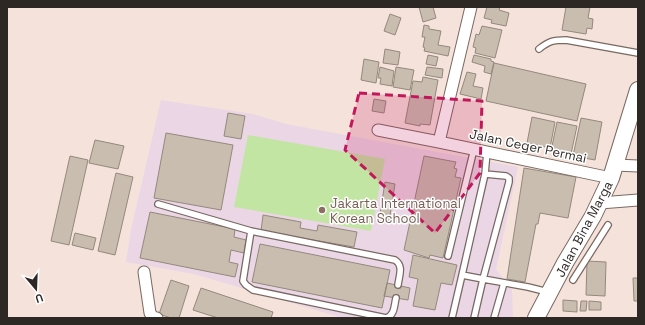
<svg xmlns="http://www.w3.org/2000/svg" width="645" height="325" viewBox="0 0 645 325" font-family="'Space Grotesk',sans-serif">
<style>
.education{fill:#ead6e5}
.green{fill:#c3e5a3}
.building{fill:#c8bdaf;stroke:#94897c}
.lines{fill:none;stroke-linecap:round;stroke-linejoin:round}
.lane-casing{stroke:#796962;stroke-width:8}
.street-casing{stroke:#796962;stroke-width:13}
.secondary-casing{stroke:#796962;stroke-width:18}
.lane{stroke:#fff;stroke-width:5.5}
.street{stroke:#fff;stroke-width:11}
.secondary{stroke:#fff;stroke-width:16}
.marked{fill:#c2185b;fill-opacity:0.2;stroke:#c2185b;stroke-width:3;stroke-dasharray:8 5;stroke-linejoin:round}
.education-dot{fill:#8d6e63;stroke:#fff;stroke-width:1.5}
.labels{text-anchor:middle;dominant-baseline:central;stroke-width:3;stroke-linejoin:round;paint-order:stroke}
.street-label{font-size:13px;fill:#2e2825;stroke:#fff}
.education-label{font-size:13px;fill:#785e54;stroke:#fff;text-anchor:start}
</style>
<rect width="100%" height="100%" fill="#f5e2db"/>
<path class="education" d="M161 100 253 114 286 124 518 167 496 269 512 290 513 318H343L194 274 126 262 131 230Z"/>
<path class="green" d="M248 135 385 159 371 231 234 207Z"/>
<path class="building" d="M419 7H433L436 18 423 22Z
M487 7H500L499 10 509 13 506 26 491 23 492 20 484 18Z
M566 7H590L588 18 593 19 592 29 587 28 586 34 562 30Z
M390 14 401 18 395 35 384 31Z
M424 25 429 26V29L441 31 438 45 450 47 448 56 424 51 425 48 423 47 425 37H422Z
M482 26 502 30 495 58 475 53 476 48 473 47 476 34 479 35Z
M385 49 400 52 398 65 383 63Z
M428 55 438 57 436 66 426 64Z
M474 55 491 59V61L494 62 491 74 484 72 485 66 472 62Z
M364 59 379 62 376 83 361 80Z
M494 63 586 84 577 121 486 101Z
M380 67 394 71 392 86 380 84 381 78H378Z
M396 67 414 70 410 90 393 87Z
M427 67 443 69 442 78 425 75Z
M467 72 476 74 473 86 483 88 481 99 460 94Z
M423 77 438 80 430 125 420 124V126L405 123 413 81 422 82Z
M374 99 386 101 384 113 372 111Z
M228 113 245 116 241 139 224 136Z
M532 117 555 122 550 148 527 143Z
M581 118 602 122 595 160 573 156Z
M557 122 577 126 571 154 551 151Z
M166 133 233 145 221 210 154 198Z
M95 140 124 146 118 169 89 163Z
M70 156 88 160 69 245 51 241Z
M424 156 456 162 454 168 457 169 455 177 461 178 443 258 430 255 429 258 404 250Z
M524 168 576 177 568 218 540 213 538 224H536L525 282 507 279Z
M116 173 133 177 115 255 98 251Z
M385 182 395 184 389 222 379 221Z
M150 212 235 229 234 237 246 240 244 253 231 250 229 262 238 264 235 277 140 258Z
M263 215 301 222 300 228 317 231 318 225 357 232 354 247 261 231Z
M75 233 96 238 93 250 72 245Z
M260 244 390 270 382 308 252 282Z
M413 255 457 265 452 285 441 283 435 310 413 306 418 279 409 277Z
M587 261 606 262 605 296 586 295Z
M633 278H638V301H634Z
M171 280 189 286 179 318H171L159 314Z
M387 283 410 288 408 300 384 296Z
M201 288 273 312 271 318H218L193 310Z
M563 300 577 301V312L563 311Z
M581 301H587L586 311H580Z
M589 301 601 302V310H589Z"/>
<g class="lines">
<defs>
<path id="lane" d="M539 49C549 41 553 40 566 40L638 53
M485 174 487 152
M158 204 251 231 395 260C404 266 399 276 398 285
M251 231 243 281 246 285 253 290 386 318C395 315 394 306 396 298
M448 256 474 149
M573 280 608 225
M452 318 462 275
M474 318 483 279 462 275 485 174 506 176 509 178V182L483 279 528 287 548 292
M494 318 504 283"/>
<path id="street" d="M378 130 439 142 611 178
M439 142 471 7
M615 165 638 166
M600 203 638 200
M144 272 150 313 153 317 157 318"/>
<path id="secondary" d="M536 318 565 263 593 216 611 178 638 90"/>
</defs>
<use href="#lane" class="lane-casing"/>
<use href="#street" class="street-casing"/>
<use href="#secondary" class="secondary-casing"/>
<use href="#lane" class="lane"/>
<use href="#street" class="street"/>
<use href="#secondary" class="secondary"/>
</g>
<path class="marked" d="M359 93 482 101 480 173 435 233 345 150Z"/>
<circle class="education-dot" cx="322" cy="210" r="4"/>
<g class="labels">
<g class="street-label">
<text transform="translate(528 146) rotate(12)">Jalan Ceger Permai</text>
<text transform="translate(584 229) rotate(-62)">Jalan Bina Marga</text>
</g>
<g class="education-label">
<text x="330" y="203">Jakarta International<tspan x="330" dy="15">Korean School</tspan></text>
</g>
</g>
<rect width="645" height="325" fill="none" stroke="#2e2825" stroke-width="16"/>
<g transform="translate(36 289) rotate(161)" stroke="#ffffff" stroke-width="3" paint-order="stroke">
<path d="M0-3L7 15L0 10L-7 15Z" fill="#2e2825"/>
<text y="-6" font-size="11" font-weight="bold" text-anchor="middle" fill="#2e2825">U</text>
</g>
</svg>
